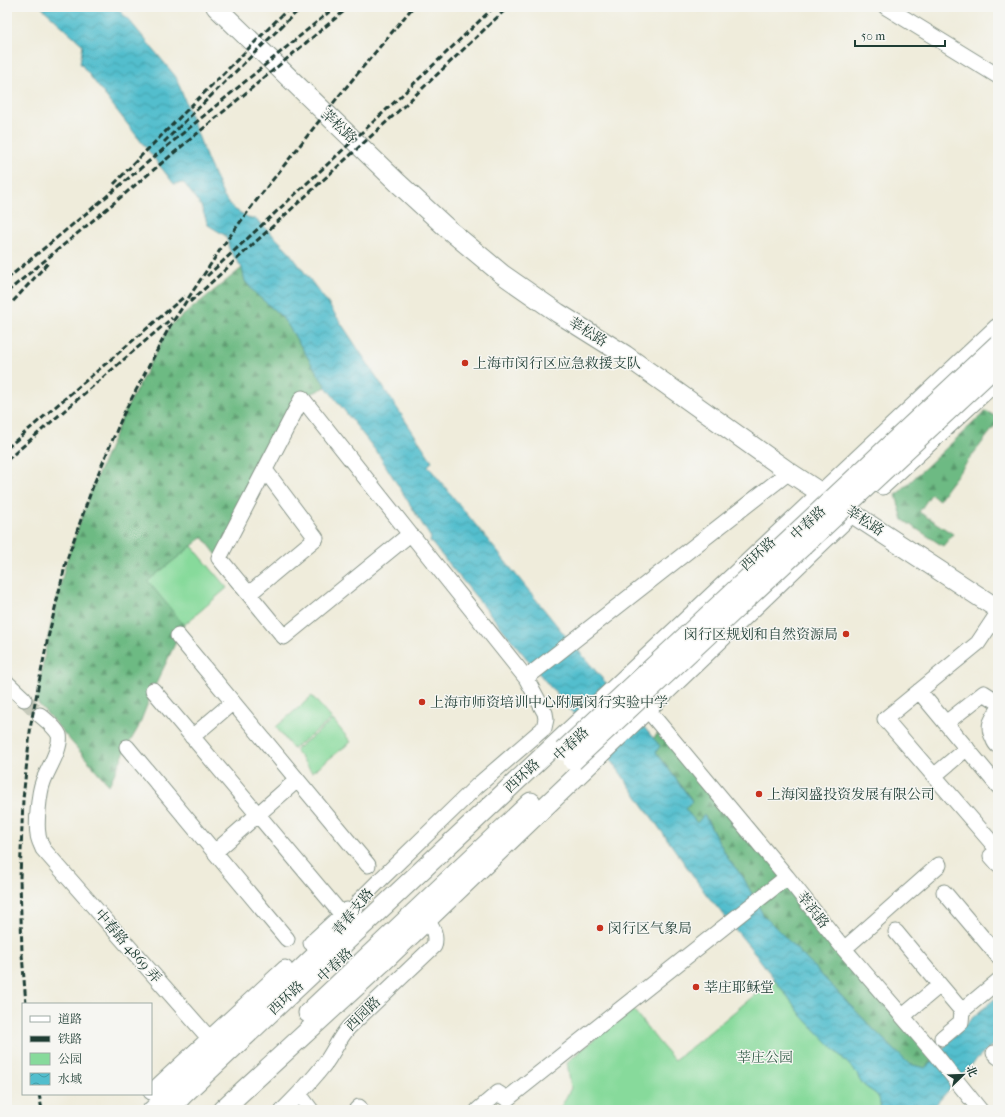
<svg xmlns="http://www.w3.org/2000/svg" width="1005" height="1117" viewBox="0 0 1005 1117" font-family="'IM FELL French Canon','Noto Serif SC',serif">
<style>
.forest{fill:url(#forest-firs);stroke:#467c5c}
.park{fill:#87da9b;stroke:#538c68}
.water{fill:url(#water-waves);stroke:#387e80}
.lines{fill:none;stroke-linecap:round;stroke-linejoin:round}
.minor-tunnel{stroke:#c5c9ba;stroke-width:15;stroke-dasharray:15 8;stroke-linecap:butt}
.minor-casing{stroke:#879488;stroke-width:17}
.major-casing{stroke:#879488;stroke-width:21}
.minor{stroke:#fff;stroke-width:15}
.major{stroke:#fff;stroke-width:19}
.rail{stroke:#1f3d34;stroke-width:3;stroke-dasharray:6 3;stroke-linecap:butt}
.major-bridge-casing{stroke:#879488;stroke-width:21;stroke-linecap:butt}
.major-bridge{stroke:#fff;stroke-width:19}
.poi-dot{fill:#c8321e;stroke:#f6f6f2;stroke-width:1.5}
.labels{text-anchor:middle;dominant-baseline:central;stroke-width:3;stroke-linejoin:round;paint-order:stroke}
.street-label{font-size:14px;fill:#1f3d34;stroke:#f6f6f2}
.poi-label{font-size:14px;fill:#1f3d34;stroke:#f6f6f2;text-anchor:start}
.park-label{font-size:14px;fill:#345c49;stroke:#f6f6f2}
</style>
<defs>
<pattern id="forest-firs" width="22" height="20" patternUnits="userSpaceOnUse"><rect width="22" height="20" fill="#6dba83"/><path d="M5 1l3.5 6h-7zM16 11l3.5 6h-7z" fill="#59986c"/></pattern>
<pattern id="water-waves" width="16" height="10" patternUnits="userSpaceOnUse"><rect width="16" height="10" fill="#52becd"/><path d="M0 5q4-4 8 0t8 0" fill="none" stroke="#439ca7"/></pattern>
</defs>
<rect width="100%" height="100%" fill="#f6f6f2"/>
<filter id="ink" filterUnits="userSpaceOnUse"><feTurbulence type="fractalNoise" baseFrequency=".025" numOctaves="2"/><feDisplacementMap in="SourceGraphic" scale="8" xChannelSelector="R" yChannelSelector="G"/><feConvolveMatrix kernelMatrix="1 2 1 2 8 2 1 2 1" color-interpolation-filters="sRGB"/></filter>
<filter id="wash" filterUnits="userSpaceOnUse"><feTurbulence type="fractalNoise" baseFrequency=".012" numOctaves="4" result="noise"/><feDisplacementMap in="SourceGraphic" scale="16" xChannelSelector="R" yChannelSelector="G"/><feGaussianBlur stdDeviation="0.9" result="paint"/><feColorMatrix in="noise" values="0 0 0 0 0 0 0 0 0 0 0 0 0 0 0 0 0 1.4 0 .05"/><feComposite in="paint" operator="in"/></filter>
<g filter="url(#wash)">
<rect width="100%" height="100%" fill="#efecdb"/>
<path class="forest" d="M242 268 245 281 256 294 281 316 289 327 326 387 302 398 219 558 203 537 148 581 184 625 153 690 138 728 127 747 109 785 36 701 47 642 66 562 93 486 124 413 170 326Z
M986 411 998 418V422L947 488 939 500 931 494 919 512 953 534 943 546 903 520 896 495Z
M664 728 935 1054 930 1064 925 1068 909 1064 875 1031 785 937 763 915 743 877 729 860 705 816 697 823 685 809 692 800 656 752 660 746 653 738Z"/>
<path class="park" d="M192 546 227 588 184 625 148 581Z
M312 696 332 719 293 749 276 727Z
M333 720 351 742 312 772 295 750Z
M774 979 803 1017 857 1073C858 1076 859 1080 861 1082 869 1093 885 1092 878 1110H562L561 1107 571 1088 567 1062 632 1008 657 1040 674 1060 694 1045Z"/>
<path class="water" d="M41 7H116L129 20 176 77 207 159 224 197 234 209 251 219H256L286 248 327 302 432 461 428 466 559 628 660 746 656 752 692 801 685 809 697 823 704 815 729 860 743 877 763 915 785 937 875 1031 909 1064 925 1068C935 1060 943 1048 952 1038 966 1023 982 1009 998 996V1040L969 1067 931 1110H878C885 1092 869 1093 861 1082 859 1080 858 1076 857 1073L803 1017 754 952 706 894 614 764 555 691 551 688 430 541 431 538 379 455 326 387 289 327 281 316 256 294 245 281 242 268 230 251 226 236 208 225 201 206 184 183 174 184 80 63 83 45Z"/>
</g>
<g filter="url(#ink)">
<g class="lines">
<path class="minor-tunnel" d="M24 699 40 715"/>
<defs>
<path id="minor" d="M886 7 998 76
M410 534 284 637 219 558 302 398 410 534 415 539 526 678
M249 594 316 538 265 470
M998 613 978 643 885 719 998 850
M178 636 368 865
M7 683 24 699
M153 690 348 922
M919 691 998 786
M647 709 787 877 844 949 935 1054 980 1110
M998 710C991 721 987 726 993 738 994 741 995 744 998 746
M40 715C46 720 56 728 59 735 62 748 47 770 43 782 39 792 36 824 38 834 38 839 41 844 43 849L209 1038
M946 723 984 693 998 702
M192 737 233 702
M127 747 287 939
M934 776 967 748
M215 852 297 780
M991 856 998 864
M944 892 998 956
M896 932 940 985 903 1016
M311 943 347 910
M844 949 939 865
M940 985 962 1011 998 981
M942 1038 961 1022 962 1011
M994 1053 998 1057
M151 1092 285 968
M299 1094 311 1110
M150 1110 348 922 360 900 381 879 477 786 544 728 546 719 545 713 526 678 789 472
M283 1110C297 1096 311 1082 323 1066 333 1054 338 1039 349 1027L434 946C437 935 433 929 427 920
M356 1110 359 1107 361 1110
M478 1110 498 1093 507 1099 787 877"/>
<path id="major" d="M216 7 398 183 448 229 502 274 558 313 625 355 789 472 998 609
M882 485 998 378
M308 1013 531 802
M169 1110 184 1094 998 328
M222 1110 384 961 845 519"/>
</defs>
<use href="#minor" class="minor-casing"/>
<use href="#major" class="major-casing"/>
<use href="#minor" class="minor"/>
<use href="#major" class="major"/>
<path class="rail" d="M164 142 287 21 302 7
M114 184 141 156 282 15 292 7
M207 276 400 97 494 7
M7 279 335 7
M7 292 349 7
M190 302 405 105 508 7
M7 308 49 262
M7 448 185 296
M7 460 172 318
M26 1004 22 954 20 878 23 799 31 723 47 642 66 562 93 486 124 413 170 326 222 247 252 206 338 97 413 7
M39 1094 42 1110"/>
<defs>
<path id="major-bridge" d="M563 751 998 344
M573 761 998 364"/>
</defs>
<use href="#major-bridge" class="major-bridge-casing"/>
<use href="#major-bridge" class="major-bridge"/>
</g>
</g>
<g class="poi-dot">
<circle cx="465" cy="363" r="4"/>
<circle cx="846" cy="634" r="4"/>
<circle cx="422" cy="702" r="4"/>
<circle cx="759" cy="794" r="4"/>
<circle cx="600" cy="928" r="4"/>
<circle cx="696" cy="987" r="4"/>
</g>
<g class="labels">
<g class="street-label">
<text transform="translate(339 126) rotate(44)">莘松路</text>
<text transform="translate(588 332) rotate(32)">莘松路</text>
<text transform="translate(865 521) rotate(33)">莘松路</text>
<text transform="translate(808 523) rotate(-43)">中春路</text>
<text transform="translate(758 554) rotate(-43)">西环路</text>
<text transform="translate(571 744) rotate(-43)">中春路</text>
<text transform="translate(522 776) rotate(-43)">西环路</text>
<text transform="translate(813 910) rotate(52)">莘浜路</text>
<text transform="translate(353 912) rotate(-51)">青春支路</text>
<text transform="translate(128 946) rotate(49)">中春路 4869 弄</text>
<text transform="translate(335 965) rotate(-43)">中春路</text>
<text transform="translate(286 998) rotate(-43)">西环路</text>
<text transform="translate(363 1014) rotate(-44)">西园路</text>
</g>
<g class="poi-label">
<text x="473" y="363">上海市闵行区应急救援支队</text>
<text x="838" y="634" text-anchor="end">闵行区规划和自然资源局</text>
<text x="430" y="702">上海市师资培训中心附属闵行实验中学</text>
<text x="767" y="794">上海闵盛投资发展有限公司</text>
<text x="608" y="928">闵行区气象局</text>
<text x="704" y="987">莘庄耶稣堂</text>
</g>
<g class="park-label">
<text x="765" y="1057">莘庄公园</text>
</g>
</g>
<rect width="1005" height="1117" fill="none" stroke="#f6f6f2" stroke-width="24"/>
<rect x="22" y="1003" width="130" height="92" fill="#f6f6f2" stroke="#a0aca6"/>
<rect x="30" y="1016" width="20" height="6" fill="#ffffff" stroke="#a0aca6"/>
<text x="58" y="1023" font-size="12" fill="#1f3d34">道路</text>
<rect x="30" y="1036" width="20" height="6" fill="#1f3d34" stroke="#a0aca6"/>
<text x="58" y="1043" font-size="12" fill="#1f3d34">铁路</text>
<rect x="30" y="1053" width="20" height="12" fill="#87da9b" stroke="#a0aca6"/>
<text x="58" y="1063" font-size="12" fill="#1f3d34">公园</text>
<rect x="30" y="1073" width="20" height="12" fill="url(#water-waves)" stroke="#a0aca6"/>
<text x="58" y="1083" font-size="12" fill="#1f3d34">水域</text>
<g transform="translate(963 1075) rotate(67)" stroke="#f6f6f2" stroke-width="3" paint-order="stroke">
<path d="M0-3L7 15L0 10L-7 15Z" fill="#1f3d34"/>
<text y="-6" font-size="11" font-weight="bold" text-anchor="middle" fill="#1f3d34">北</text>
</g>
<path d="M855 40v6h90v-6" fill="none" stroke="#1f3d34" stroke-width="2"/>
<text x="861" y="40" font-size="12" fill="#1f3d34" stroke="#f6f6f2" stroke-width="3" paint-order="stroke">50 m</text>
</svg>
